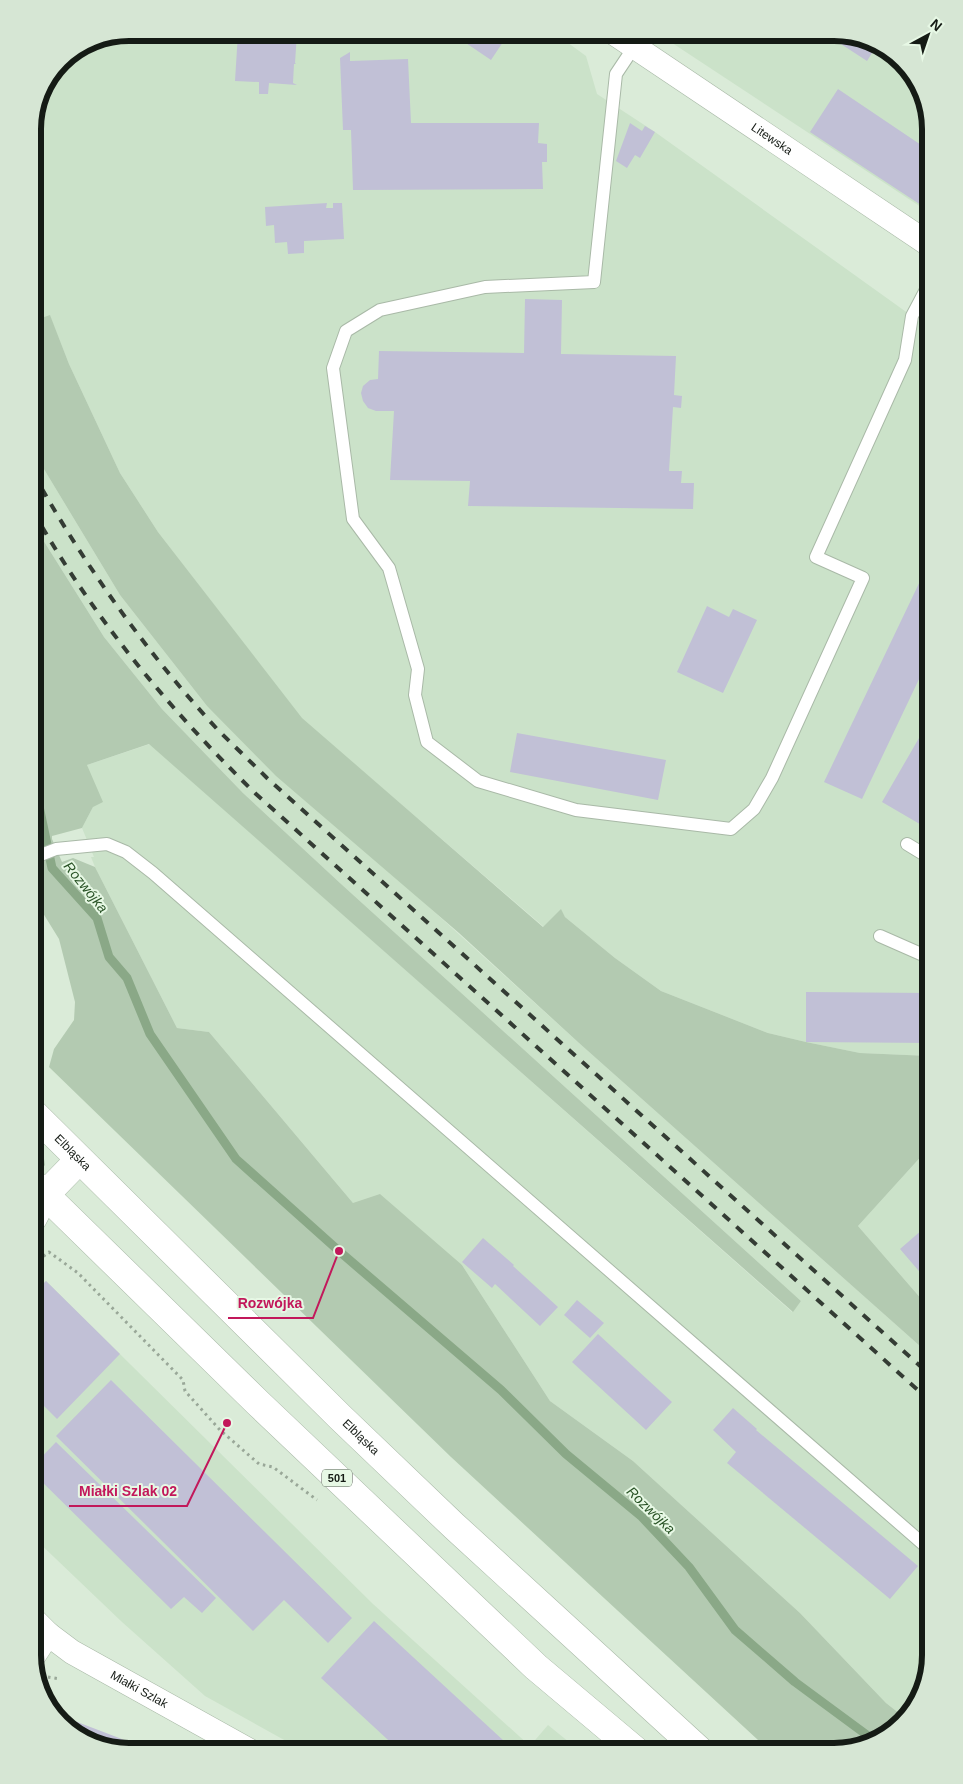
<svg xmlns="http://www.w3.org/2000/svg" width="963" height="1784" viewBox="0 0 963 1784" font-family="Arial,sans-serif">
<style>
.built{fill:#cbe2c9}
.green{fill:#b3cab1}
.lines{fill:none;stroke-linecap:round;stroke-linejoin:round}
.stream{stroke:#8aa887;stroke-width:9}
.building{fill:#c1c0d6}
.service-casing{stroke:#a9b9a7;stroke-width:14}
.minor-casing{stroke:#a9b9a7;stroke-width:25}
.tertiary-casing{stroke:#a9b9a7;stroke-width:29}
.primary-casing{stroke:#a9b9a7;stroke-width:29}
.path{stroke:#99a798;stroke-width:3;stroke-dasharray:2.5 4;stroke-linecap:butt}
.service{stroke:#fff;stroke-width:12}
.minor{stroke:#fff;stroke-width:24}
.tertiary{stroke:#fff;stroke-width:28}
.primary{stroke:#fff;stroke-width:28}
.rail{stroke:#343c34;stroke-width:4;stroke-dasharray:9 9;stroke-linecap:butt}
.labels{text-anchor:middle;dominant-baseline:central;stroke-width:4;stroke-linejoin:round;paint-order:stroke}
.shield{fill:#e7f8e5;stroke:#545d53;stroke-width:1}
.shield-label{font-size:11px;font-weight:bold;fill:#151b15}
.street-label{font-size:12px;fill:#151b15;stroke:#e7f8e5}
.water-label{font-size:14px;font-style:italic;fill:#275124;stroke:#e7f8e5}
.rim{fill:none;stroke:#151b15;stroke-width:6}
.leader{fill:none;stroke:#c2185b;stroke-width:2}
.callout-dot{fill:#c2185b;stroke:#e7f8e5;stroke-width:2}
.callout-label{font-size:14px;text-anchor:middle;font-weight:bold;fill:#c2185b;stroke:#e7f8e5;stroke-width:4;stroke-linejoin:round;paint-order:stroke}
</style>
<rect width="100%" height="100%" fill="#daebd8"/>
<path class="built" d="M129 33H560L562 34 560 37 586 56 597 94 655 132 930 329V1056L860 1053 806 1042 768 1033 661 991 615 958 565 917 561 910 544 927 302 719 158 532 120 473 69 364 50 316 33 321V123L40 92 61 61 93 40Z
M657 33H840L888 49 923 92 930 129V213Z
M33 451 120 595 207 706 579 1043 930 1355V1655L914 1709 904 1717 886 1703 800 1613 633 1461 550 1401 462 1265 353 1203 209 1032 177 1028 95 867 91 857H94L82 828 93 807 87 765 150 744 792 1312 801 1301 340 883 243 793 162 709 104 637 33 524Z
M926 1151 930 1152V1309L858 1226Z
M46 1281 373 1604 530 1746 548 1725 580 1751H304L205 1696 122 1622 33 1537V1294Z"/>
<path class="green" d="M50 315 69 364 120 473 158 532 302 718 543 927 561 909 565 917 615 958 661 991 768 1033 806 1042 860 1053 930 1056V1152L926 1151 858 1226 930 1309V1355L579 1043 459 933 276 776 207 706 120 595 33 451V321Z
M33 524 104 637 162 709 243 793 340 883 801 1301 793 1312 149 744 87 765 103 802 93 807 82 828 52 836V839L62 862 73 858 95 867 177 1028 209 1032 353 1203 380 1194 462 1265 550 1401 633 1461 800 1613 886 1703 904 1717 871 1744 834 1751H770L451 1457 49 1067 54 1049 74 1020 75 1002 59 939 33 897Z
M33 1134C39 1144 44 1153 45 1165L41 1170 33 1162Z"/>
<g class="lines">
<path class="stream" d="M33 778 52 868 97 918 109 957 127 978 150 1034 236 1159 339 1251 501 1390 566 1454 641 1516 689 1567 735 1630 795 1682 875 1741"/>
</g>
<path class="building" d="M238 33H297L295 63 296 64H294L293 83 297 85 269 83 268 94H259V82L235 81Z
M451 33H509L491 60Z
M824 33H840L877 45 867 61Z
M350 52V61L408 59 411 123H539L538 143 547 144V162H542L543 189 353 190 351 130H343L340 58Z
M838 89 930 151V211L810 132Z
M630 123 642 131 645 126 655 132 640 158 635 155 627 168 616 161Z
M327 203 326 208H333V203H342L344 239 304 241V253L288 254 287 242 275 243 274 225 266 226 265 207Z
M525 299 562 300 561 354 676 356 674 395 682 396 681 408 673 407 669 471H682L681 483H694L693 509 468 506 470 481 390 480 394 411H376L368 408 363 401 361 393 363 386 370 380 378 379 379 351 524 353Z
M922 577 930 580V656L862 799 824 782Z
M707 606 729 617 733 609 757 620 723 693 677 672Z
M930 719V830L882 802Z
M517 733 666 760 658 800 510 772Z
M806 992 930 993V1043L806 1042Z
M930 1223V1284L900 1249Z
M483 1238 514 1265 513 1266 558 1307 540 1326 495 1284 492 1288 462 1262Z
M46 1281 120 1354 57 1419 33 1395V1382L38 1376 33 1370V1308L38 1303 33 1298V1294Z
M577 1300 604 1323 590 1338 564 1315Z
M598 1334 672 1402 646 1430 572 1362Z
M111 1380 352 1618 328 1643 284 1600 253 1631 56 1436Z
M733 1408 757 1429 756 1430 918 1566 890 1599 727 1463 736 1452 713 1430Z
M56 1442 216 1598 202 1613 184 1597 171 1609 33 1473V1466Z
M927 1568 930 1570V1586L920 1577Z
M374 1621 504 1741 494 1751H400L321 1678Z
M59 1715 127 1741 123 1751 75 1735Z"/>
<g class="lines">
<defs>
<path id="service" d="M634 47 616 74 594 282 485 287 380 310 346 331 333 368 353 519 389 568 418 669 415 695 427 742 478 781 576 810 731 829 754 809 772 778 863 578 816 557 905 360 912 316 930 282
M907 844 930 858
M33 858 56 849 107 844 126 852 153 873 930 1550
M880 936 930 958"/>
<g id="minor">
<path id="s1" d="M614 33 930 245"/>
<path id="s2" d="M33 1619 48 1634 72 1652 250 1751"/>
<path d="M33 1657 48 1634"/>
</g>
<path id="tertiary" d="M33 1218 45 1195 79 1160"/>
<g id="primary">
<path id="s3" d="M33 1113 340 1417 454 1526 700 1751"/>
<path d="M33 1183 257 1402 536 1667 636 1751"/>
</g>
</defs>
<use href="#service" class="service-casing"/>
<use href="#minor" class="minor-casing"/>
<use href="#tertiary" class="tertiary-casing"/>
<use href="#primary" class="primary-casing"/>
<path class="path" d="M577 33 589 41
M33 1264 49 1252 78 1273 183 1380 185 1391 220 1430 259 1464 273 1467 317 1500
M48 1677 60 1679"/>
<use href="#service" class="service"/>
<use href="#minor" class="minor"/>
<use href="#tertiary" class="tertiary"/>
<use href="#primary" class="primary"/>
<path class="rail" d="M33 473C85 566 146 652 218 730 234 746 251 762 267 778L930 1375
M33 511C94 619 168 708 256 794L930 1401"/>
</g>
<g class="labels">
<rect class="shield" x="322" y="1469.5" width="30" height="17" rx="4"/>
<g class="shield-label">
<text x="337" y="1478">501</text>
</g>
<g class="street-label">
<text stroke="none"><textPath href="#s1" startOffset="190">Litewska</textPath></text>
<text stroke="none"><textPath href="#s3" startOffset="56">Elbląska</textPath></text>
<text stroke="none"><textPath href="#s3" startOffset="461">Elbląska</textPath></text>
<text stroke="none"><textPath href="#s2" startOffset="128">Miałki Szlak</textPath></text>
</g>
<g class="water-label">
<text transform="translate(86 887) rotate(51)">Rozwójka</text>
<text transform="translate(651 1510) rotate(44)">Rozwójka</text>
</g>
</g>
<path d="M0 0H963V1784H0ZM129 41H834A88 88 0 0 1 922 129V1655A88 88 0 0 1 834 1743H129A88 88 0 0 1 41 1655V129A88 88 0 0 1 129 41Z" fill="#d6e6d4" fill-rule="evenodd"/>
<path class="rim" d="M129 41H834A88 88 0 0 1 922 129V1655A88 88 0 0 1 834 1743H129A88 88 0 0 1 41 1655V129A88 88 0 0 1 129 41Z"/>
<path class="leader" d="M339 1251L313 1318H228M227 1423L187 1506H69"/>
<g class="callout-dot">
<circle cx="339" cy="1251" r="5"/>
<circle cx="227" cy="1423" r="5"/>
</g>
<g class="callout-label">
<text x="270" y="1308">Rozwójka</text>
<text x="128" y="1496">Miałki Szlak 02</text>
</g>
<g transform="translate(928 35) rotate(40)" stroke="#e7f8e5" stroke-width="4" paint-order="stroke">
<path d="M0-4L9 19L0 12L-9 19Z" fill="#151b15"/>
<text y="-8" font-size="14" font-weight="bold" text-anchor="middle" fill="#151b15">N</text>
</g>
</svg>
